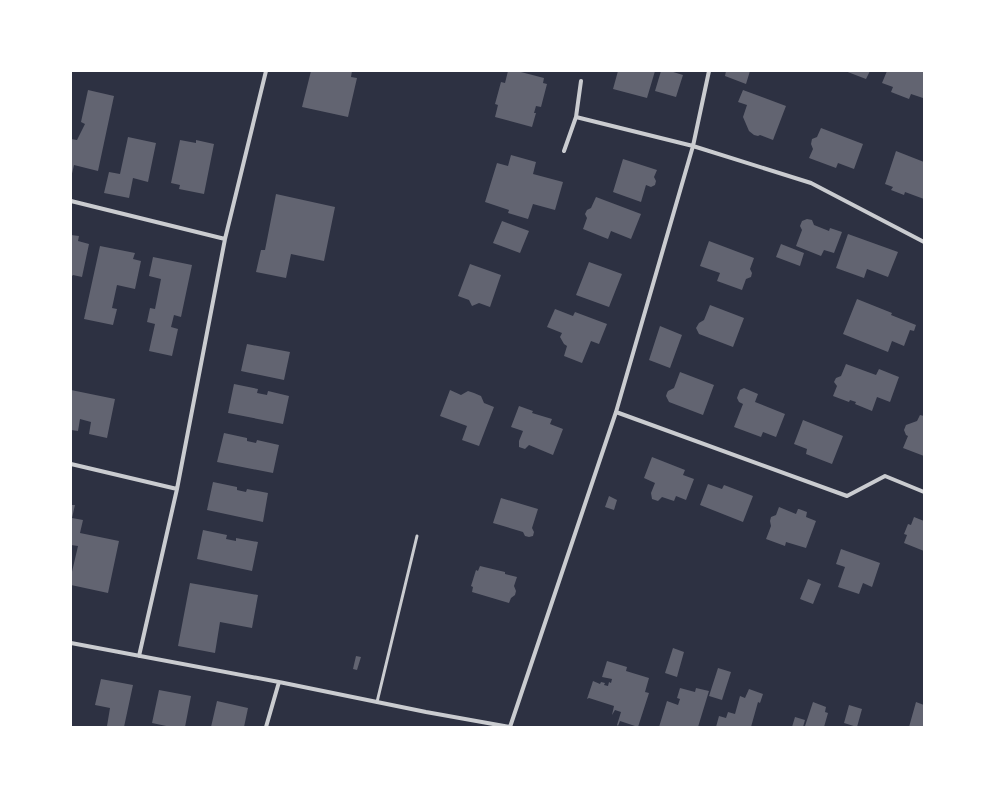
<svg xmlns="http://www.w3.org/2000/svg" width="995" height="798" viewBox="0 0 995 798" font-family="'Open Sans',sans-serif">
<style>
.building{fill:#626471}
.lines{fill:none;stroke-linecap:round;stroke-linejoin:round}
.service{stroke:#caccd0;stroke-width:3}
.minor{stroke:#caccd0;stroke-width:4}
</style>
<rect width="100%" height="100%" fill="#2d3142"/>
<path class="building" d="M311 71H352L351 77 357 78 348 117 302 107Z
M508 71H517L544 78 543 83 547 84 541 107 536 106 534 113H536L532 127 495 117 498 105 495 104 501 82 505 83Z
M618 71H655L647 98 613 89Z
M661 71H670L683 75 676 97 655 91Z
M726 71H750L746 84 725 76Z
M845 71H870L866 79Z
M887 71H924V94L923 98 911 94 909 99 891 92 893 87 882 83Z
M88 90 114 96 98 171 74 165 71 178V139L77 140 85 124 81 122Z
M743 90 786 106 773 140 760 135 758 136 754 135 749 131 743 117 747 105 738 102Z
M821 128 863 144 854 169 838 163 836 168 809 158 813 149 811 144 812 139 817 137Z
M128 137 156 143 148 182 133 178 129 198 104 193 109 172 120 174Z
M180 140 196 143V140L214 144 204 194 179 189 180 185 171 183Z
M896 151 924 162V199L905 192 904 195 891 190 893 187 885 184Z
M511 155 536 162 533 174 563 182 555 210 533 204 528 219 508 213 509 210 485 202 497 163 508 166Z
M623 159 657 170 654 177 656 181 655 185 651 187 646 185 641 202 613 192Z
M276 194 335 207 324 261 291 254 286 278 256 272 261 250H265Z
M596 197 641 214 631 239 611 231 608 239 583 229 587 218 585 214 587 210 591 208Z
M807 219 812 220 814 225 829 231 830 228 842 232 834 253 824 250 821 256 796 246 802 230 800 226 802 221Z
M502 221 529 231 520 253 493 243Z
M848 234 898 252 888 277 867 269 864 278 836 268Z
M71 235 79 236 78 241 89 244 82 277 73 275 71 277Z
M709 241 754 258 750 269 752 273 751 277 746 279 742 290 717 281 720 273 700 266Z
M781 244 804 253 800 266 776 257Z
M100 246 135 253 133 259 141 261 135 289 117 285 112 308 117 309 113 325 84 319Z
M153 257 192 265 181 317 174 315 171 327 178 329 172 356 149 351 155 324 147 322 150 308 155 309 161 279 149 276Z
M589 262 622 274 609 307 576 295Z
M470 264 501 275 490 307 479 303 472 306 469 300 458 296Z
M857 299 892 313 891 315 916 325 914 331 910 330 904 346 892 341 888 352 843 334Z
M710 305 744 318 733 347 699 334 696 328 699 323 704 320Z
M555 309 573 316 575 312 607 324 599 344 591 341 582 363 564 356 567 346 564 344 560 337 562 333 547 327Z
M660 326 682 335 670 368 649 360Z
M247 344 290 352 284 380 241 371Z
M846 364 876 375 879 369 899 377 890 402 877 397 872 411 855 404 856 402 850 400 849 402 833 396 837 386 834 382 836 378 841 376Z
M680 372 714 385 703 415 669 402 666 396 667 393 668 391 674 388Z
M234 384 258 389 257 393 267 395 268 391 289 396 283 424 228 413Z
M744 388 758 394 755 402 785 414 776 437 763 432 761 437 734 427 743 404 739 402 737 398 740 390Z
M71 390 115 399 107 438 89 434 91 422 80 419 78 431 71 430Z
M450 390 461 395 468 391 474 393 481 396 484 403 494 407 479 446 462 440 467 426 440 416Z
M519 406 533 411 532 413 552 419 550 424 563 429 553 455 529 445 525 449 519 447V441L523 431 511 427Z
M920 415 924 416V456L903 448 908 436 906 435 904 430 906 425 917 421Z
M803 420 843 436 832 464 806 454 807 449 794 444Z
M224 433 247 438V441L256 443 257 440 279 445 273 473 217 462Z
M652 457 685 470 683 475 694 479 686 500 676 496 674 501 662 497 658 501 652 499 651 493 655 483 644 478Z
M213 482 237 487V490L246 492 247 489 268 493 263 522 207 510Z
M708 484 722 489 724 485 753 496 743 522 700 505Z
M609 496 617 500 614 510 605 507Z
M501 498 538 509 532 528 534 532 533 536 529 537 525 536 523 532 493 523Z
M71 505H75L72 518 83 520 80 533 119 541 108 593 71 585V576L78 546 71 545Z
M779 507 796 514 798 509H799L807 512 806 517 816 521 806 548 786 542 785 546 766 539 771 526 770 521 771 517 776 515Z
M914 517 924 521V551L904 543 907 535 904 534 908 524 911 525Z
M203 530 227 535 226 539 236 541V538L258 542 252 571 197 559Z
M841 549 880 563 872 587 863 583 859 594 838 587 845 567 836 564Z
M480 566 505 572V574L517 577 514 586 516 591 515 595 511 598 509 603 472 592 473 587 471 586 476 570 478 571Z
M808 579 821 584 813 604 800 599Z
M190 583 258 595 252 628 220 622 215 653 178 646Z
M673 648 684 652 677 677 665 673Z
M356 656 361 657 357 670 353 669Z
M607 661 627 667 626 671 649 678 645 692 649 693 638 727 620 721 618 726 617 725 621 712 615 710 612 715 614 706 589 698 587 699 593 681 600 684 601 682 605 683 604 685 608 686 609 682 611 683 612 679 602 677Z
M718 668 731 672 722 700 709 696Z
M101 679 133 685 124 727 107 726 110 708 95 705Z
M680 688 695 692 696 688 709 691 698 727H659L667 701 678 705 680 699 677 698Z
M749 689 763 694 760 703 758 702 751 727H716L719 716 726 718 728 712 735 714 740 696 745 698Z
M159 690 191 696 185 727H171L152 723Z
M217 701 248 708 244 727H211Z
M813 702 826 707 825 712 828 713 824 727 805 726Z
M916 702 924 705V727H909Z
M849 705 862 709 857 727 844 723Z
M795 717 805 720 803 727H792Z"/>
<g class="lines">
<path class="service" d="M377 702 417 536"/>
<path class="minor" d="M581 81 576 117 693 146 811 183 924 242
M564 151 576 117
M71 201 225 239
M616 412 847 496 885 476 924 492
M71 464 177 489
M71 643 279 682 426 712 510 727
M139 656 177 489 225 239 266 71
M266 727 279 682
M510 727 616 412 693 146 709 71"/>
</g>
<rect width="995" height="798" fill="none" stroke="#ffffff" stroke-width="144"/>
</svg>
